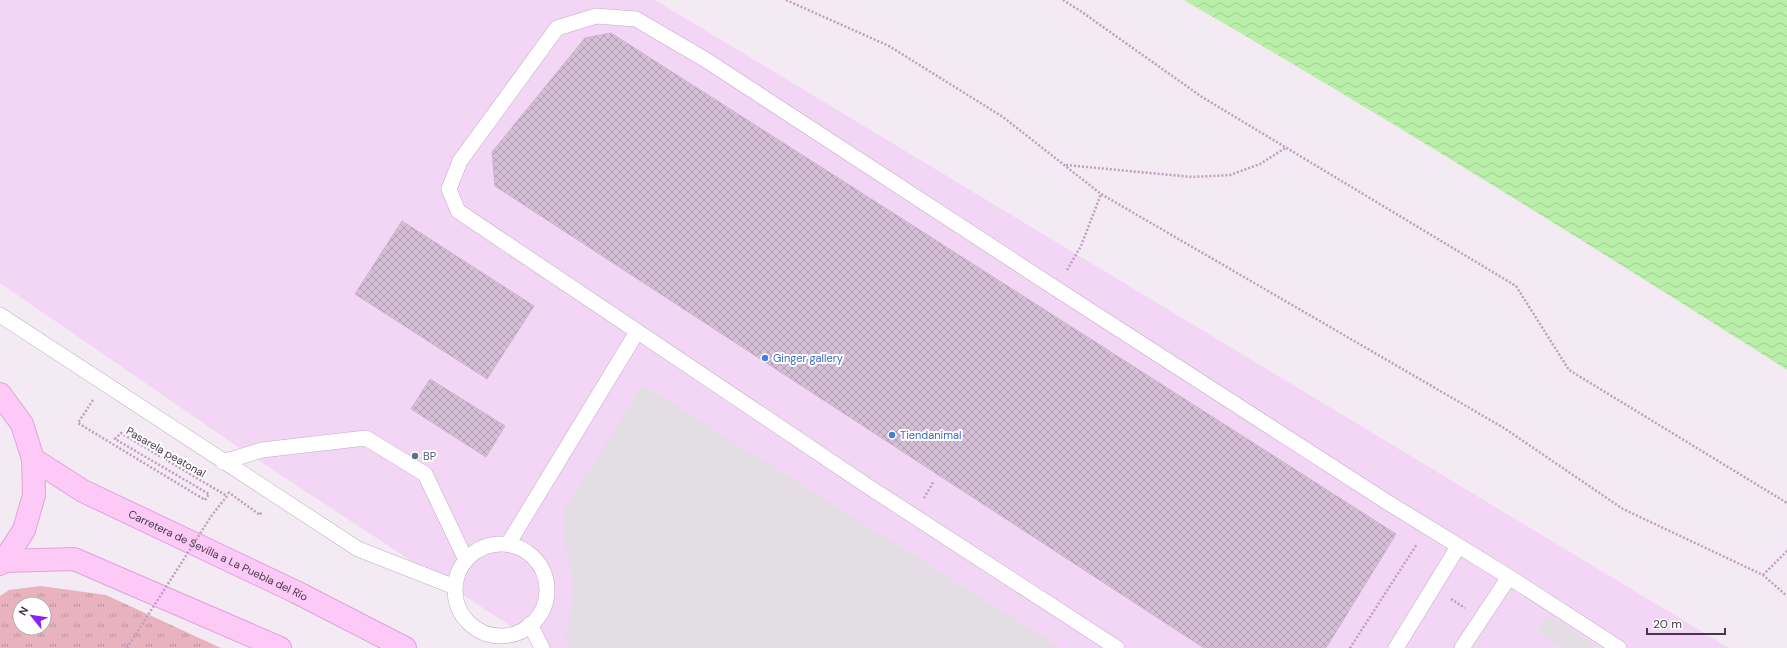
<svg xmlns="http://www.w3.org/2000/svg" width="1787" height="648" viewBox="0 0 1787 648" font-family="'DM Sans',sans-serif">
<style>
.commercial{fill:#f3d6f5}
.grass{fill:url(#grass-tufts);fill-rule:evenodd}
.parking{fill:#e3dee3}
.water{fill:url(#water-waves)}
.building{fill:url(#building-cross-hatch);stroke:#cfb2d1}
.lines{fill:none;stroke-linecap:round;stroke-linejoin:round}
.lane-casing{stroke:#c0acc0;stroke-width:16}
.secondary-casing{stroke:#dfa3da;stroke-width:24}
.path{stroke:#c19ec1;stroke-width:2.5;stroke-dasharray:2 2;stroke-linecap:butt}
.lane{stroke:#fff;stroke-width:15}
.secondary{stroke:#fdcaf8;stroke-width:22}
.path-bridge{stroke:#c19ec1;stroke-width:2.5;stroke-dasharray:2 2;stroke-linecap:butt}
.shop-dot{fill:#3f7fe0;stroke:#fff;stroke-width:1.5}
.service-dot{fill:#5c6f8a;stroke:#fff;stroke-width:1.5}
.labels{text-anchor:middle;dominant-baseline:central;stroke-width:4;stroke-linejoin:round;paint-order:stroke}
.shop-label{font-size:11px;fill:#366cbe;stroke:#fff;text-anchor:start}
.street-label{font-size:11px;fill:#473848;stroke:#fff}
.service-label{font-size:11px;fill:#4e5e75;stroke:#fff;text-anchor:start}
</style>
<defs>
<pattern id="grass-tufts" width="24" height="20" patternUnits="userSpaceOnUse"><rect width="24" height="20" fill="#e8b3be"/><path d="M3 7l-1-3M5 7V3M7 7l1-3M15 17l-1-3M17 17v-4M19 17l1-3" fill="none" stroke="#be939c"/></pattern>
<pattern id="water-waves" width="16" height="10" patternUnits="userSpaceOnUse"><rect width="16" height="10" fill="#b9efa8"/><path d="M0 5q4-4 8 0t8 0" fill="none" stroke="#a0ce92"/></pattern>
<pattern id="building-cross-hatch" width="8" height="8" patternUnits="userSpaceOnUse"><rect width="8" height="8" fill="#d5bfd6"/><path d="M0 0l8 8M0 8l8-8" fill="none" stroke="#af9cb0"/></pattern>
</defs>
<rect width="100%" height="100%" fill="#f4eaf4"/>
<path class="commercial" d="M0 0H655L1729 648H544L238 447 0 283Z"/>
<path class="grass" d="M41 586 106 595 221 648H0V596L9 590ZM20 604H44V628H20Z"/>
<path class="parking" d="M643 385 1061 648H569L565 637 573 598V576L565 549 564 510Z
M1548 615 1599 648H1562L1537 632Z"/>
<path class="water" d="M1184 0H1787V370C1588 243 1388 119 1184 0Z"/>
<path class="building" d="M611 33 1396 534 1326 648H1204L495 186 492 152 585 38Z
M402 221 534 306 487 379 355 294Z
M430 379 505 426 486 457 411 409Z"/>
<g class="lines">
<defs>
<path id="lane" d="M0 315 358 549 455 587
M223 462 262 450 366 438 425 474 466 560
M508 544 637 332
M455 590a46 46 0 1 1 92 0a46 46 0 1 1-92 0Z
M530 624 542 648
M1117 648 869 487 458 211 449 189 460 161 557 28 596 16 636 19 706 60 1055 288 1387 502 1509 577 1619 648
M1396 648 1458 547
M1462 648 1509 577"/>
<g id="secondary">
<path d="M0 394 22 424 33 459 34 495 24 530 4 561 0 564"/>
<path id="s1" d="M33 459 83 491 296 592 405 648"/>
<path d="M4 561 74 559 280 648"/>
</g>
</defs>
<use href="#lane" class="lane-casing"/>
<use href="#secondary" class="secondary-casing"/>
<path class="path" d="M786 0 889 46 1003 117 1101 194 1504 428 1623 509 1763 575 1787 596
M1063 0 1079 10 1202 97 1516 286 1569 370 1787 503
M1066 165 1192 177 1230 175 1260 164 1287 147
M1067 270 1081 246 1101 194
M93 400 78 423 205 500 209 494
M228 492 260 515 262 511
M924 498 934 481
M1763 575 1787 551
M1451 599 1465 608
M1350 648 1417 544"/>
<use href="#lane" class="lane"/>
<use href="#secondary" class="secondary"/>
<path class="path-bridge" d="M127 648 212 515 227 496 121 433 115 439 209 494"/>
</g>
<g class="shop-dot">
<circle cx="765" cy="358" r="4"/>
<circle cx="892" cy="435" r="4"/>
</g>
<circle class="service-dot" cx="415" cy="456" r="4"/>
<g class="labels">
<g class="shop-label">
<text x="773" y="358">Ginger gallery</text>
<text x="900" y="435">Tiendanimal</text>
</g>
<g class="street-label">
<text transform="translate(166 452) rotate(30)">Pasarela peatonal</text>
<text stroke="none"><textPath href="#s1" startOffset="209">Carretera de Sevilla a La Puebla del Río</textPath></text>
</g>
<g class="service-label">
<text x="423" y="456">BP</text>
</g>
</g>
<g transform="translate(32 616) rotate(300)"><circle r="19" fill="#ffffff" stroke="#b5afb6"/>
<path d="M0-3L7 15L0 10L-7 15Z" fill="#8a1ff6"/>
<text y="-6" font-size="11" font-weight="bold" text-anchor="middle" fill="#473848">N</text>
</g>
<path d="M1647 628v6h78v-6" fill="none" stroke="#473848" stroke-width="2"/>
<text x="1653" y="628" font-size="12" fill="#473848" stroke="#ffffff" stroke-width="3" paint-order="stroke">20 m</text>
</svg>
